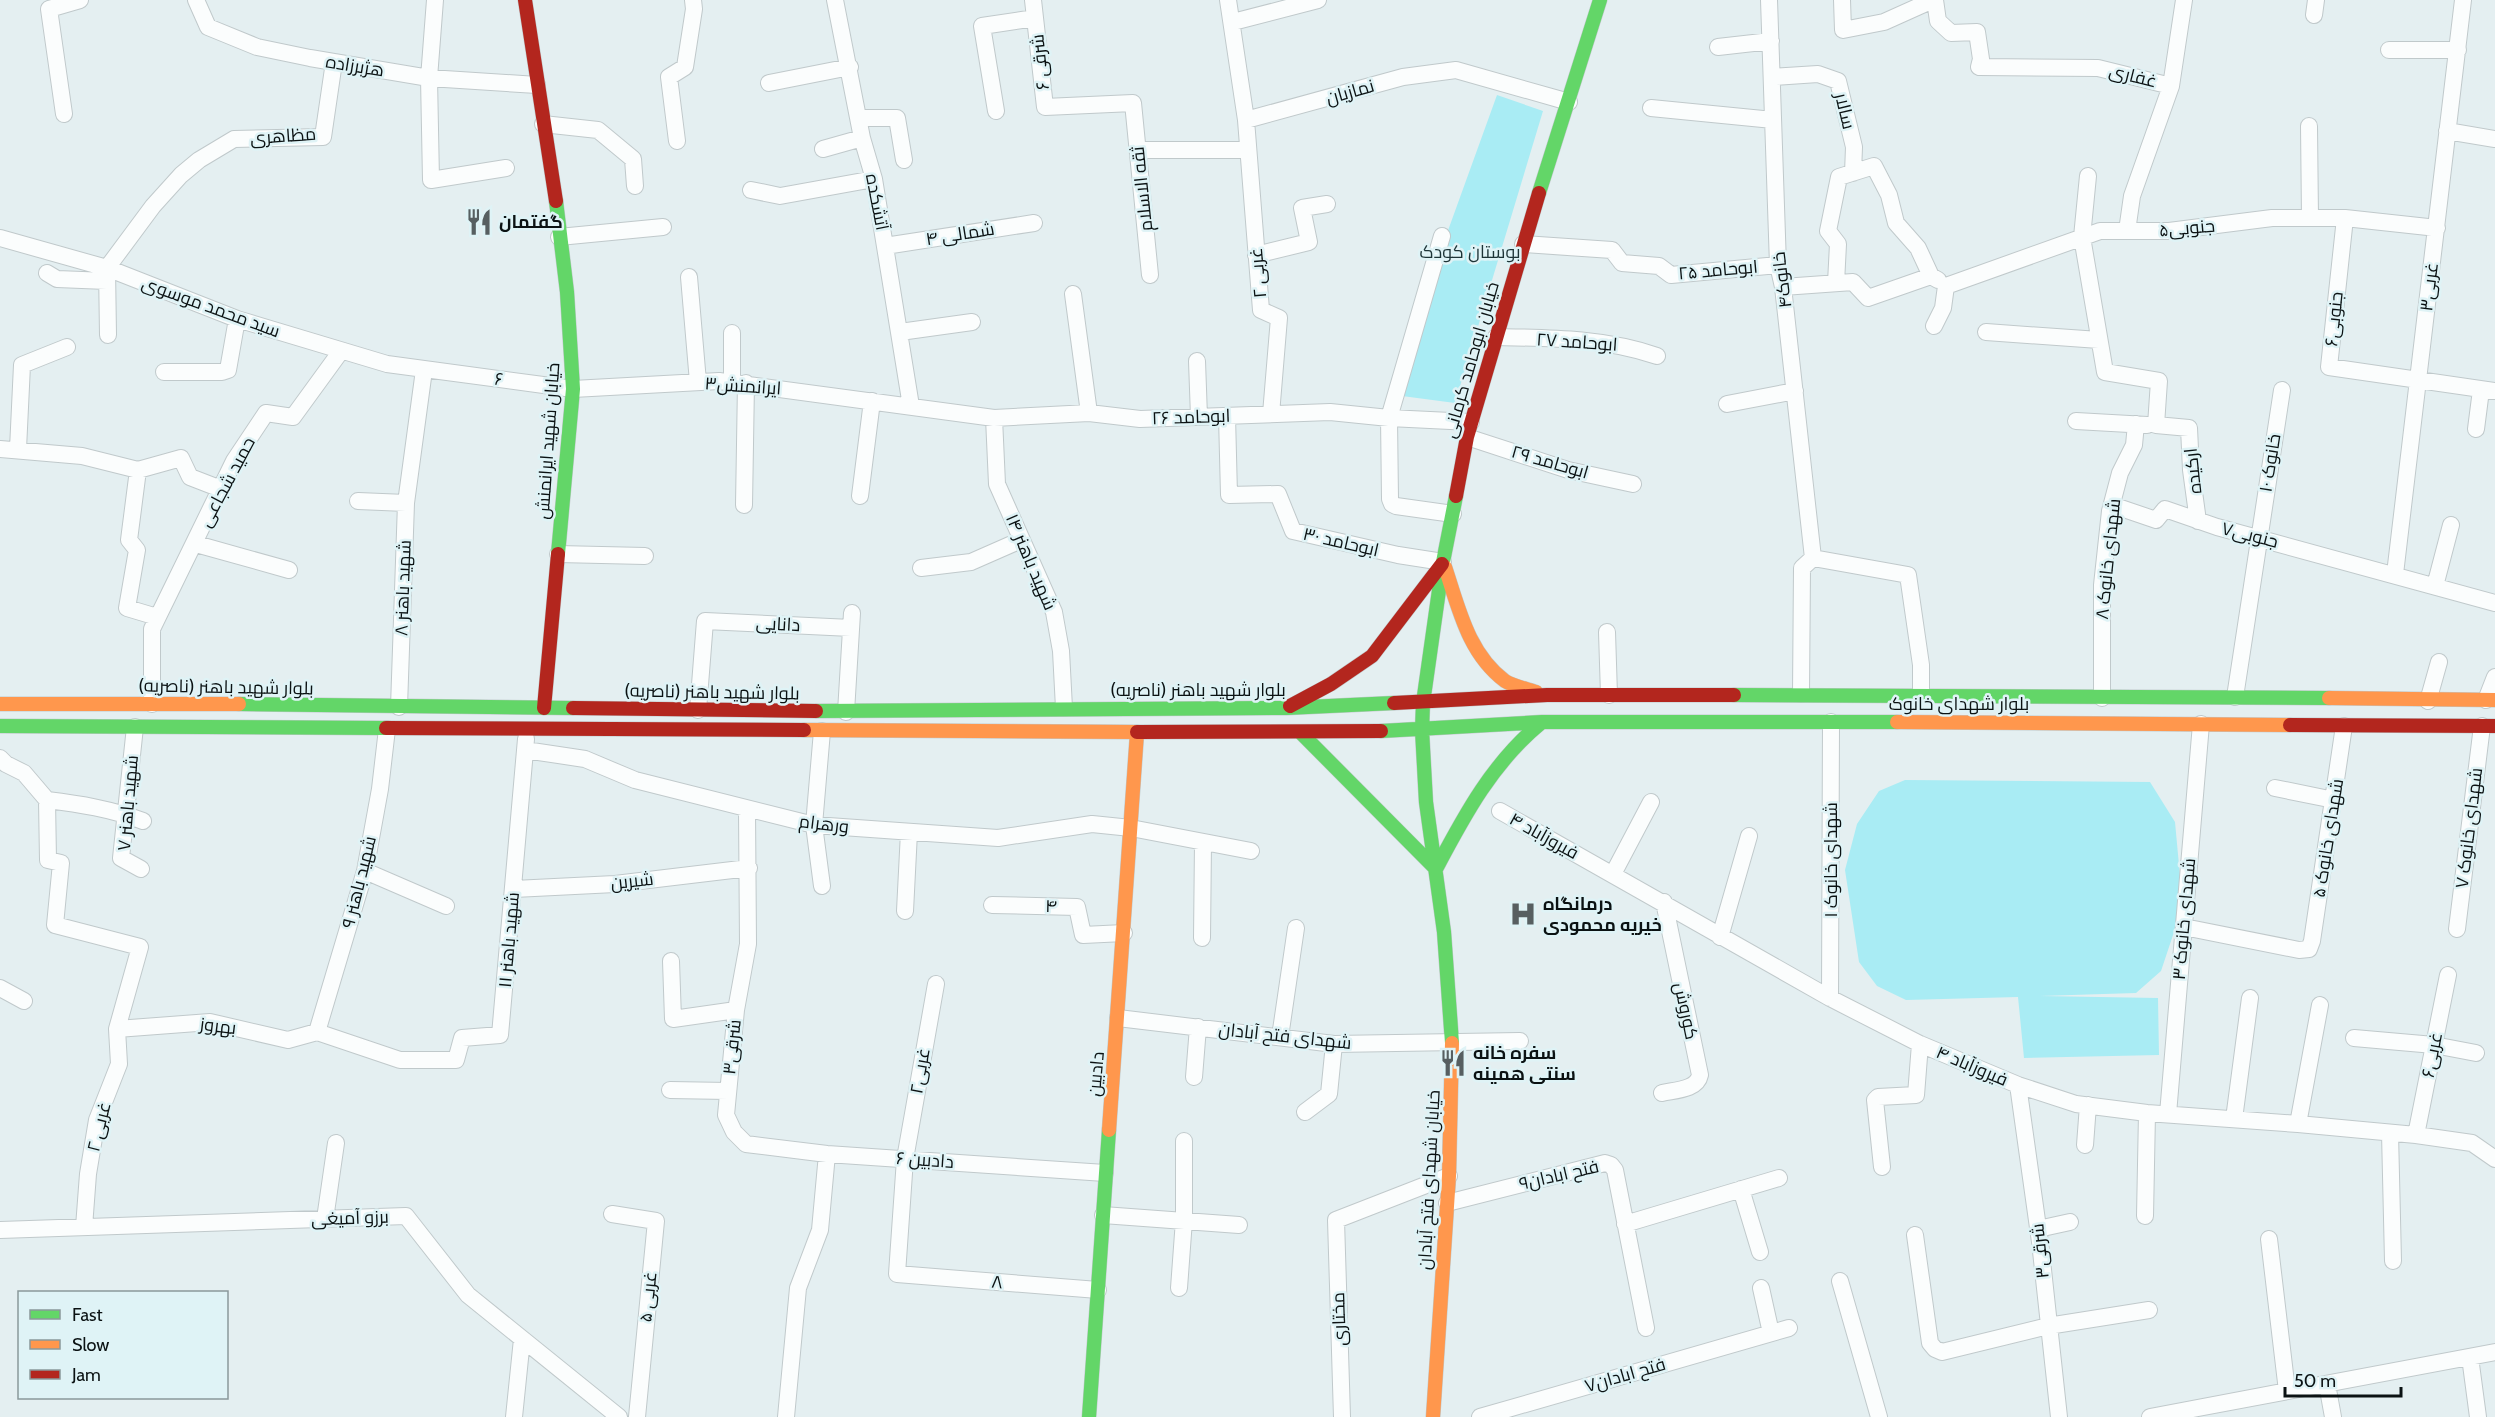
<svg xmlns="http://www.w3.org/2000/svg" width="2495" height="1417" viewBox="0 0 2495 1417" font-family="Cabin,Cairo,sans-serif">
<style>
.green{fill:#a9ecf4}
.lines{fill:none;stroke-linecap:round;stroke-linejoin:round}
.street-casing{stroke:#c0c9cb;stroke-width:18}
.fast-casing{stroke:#c0c9cb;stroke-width:15}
.slow-casing{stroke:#c0c9cb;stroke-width:15}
.jam-casing{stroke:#c0c9cb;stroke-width:15}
.street{stroke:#fbfdfd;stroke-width:16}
.fast{stroke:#63d668;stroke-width:14}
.slow{stroke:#ff974d;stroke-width:14}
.jam{stroke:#b3261e;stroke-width:14}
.labels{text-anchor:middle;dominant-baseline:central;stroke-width:5;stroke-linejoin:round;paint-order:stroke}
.street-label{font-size:18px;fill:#0b1213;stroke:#dff3f6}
.poi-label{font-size:18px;font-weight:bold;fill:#0b1213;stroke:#dff3f6;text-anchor:start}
.park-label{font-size:18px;fill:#1d3437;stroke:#dff3f6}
</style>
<rect width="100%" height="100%" fill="#e4eff1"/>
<path class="green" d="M1497 95 1543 111 1455 403 1402 396 1446 236Z
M1905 780 2150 782 2175 822 2180 876 2176 926 2161 971 2136 993 2040 996 2158 998 2159 1055 2024 1058 2018 997 1906 1000 1877 986 1859 962 1845 870 1857 824 1879 791Z"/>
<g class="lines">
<defs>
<path id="street" d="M196 0 208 27 257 47 310 58 429 78 537 85
M435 0 429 78 431 180 506 168
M835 0 862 138 874 179 911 406
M1033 0 1045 107 1133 103 1150 275
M1228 0 1246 120 1261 310 1279 318 1271 414
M1769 0 1778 265 1783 287 1813 558
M1842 0 1843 30 1884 22 1933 0
M1935 0 1938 21 1951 33 1977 32 1981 59 1979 67 2098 68 2171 86 2132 196 2127 231
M2314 15 2316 0
M1233 22 1318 0
M1718 47 1771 41
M2389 50H2458
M1772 77 1818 74 1838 81 1854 147 1853 173
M769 83 850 67
M2171 86 2184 0
M1651 108 1773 120
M996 111 982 26 1035 18
M64 114 49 9 80 0
M859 118H897L904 160
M1246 120 1403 77 1456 70 1569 102
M543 124 598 130 633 159 635 186
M2309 126 2310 218
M2447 131 2495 139
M677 141 669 77 685 67 694 9 693 0
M823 149 862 138
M1138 150H1248
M2088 176 2082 237 2105 372 2159 381 2156 425 2189 428 2191 470 2198 521
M751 190 780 196 874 179
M2345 218 2329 367 2495 391
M1442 236 1389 418 1390 499 1392 504 1396 506 1453 514
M559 237 663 227
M0 238 107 268 237 319 387 364 573 389 719 381 994 418 1089 413 1140 419 1330 412 1389 418 1471 422
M1523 244 1612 250 1622 263 1659 266 1671 275 1778 265
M885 246 1034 223
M1256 255 1309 242 1302 208 1327 204
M47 273 57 279 107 281
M689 277 698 382
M1836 283 1838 244 1828 231 1839 177 1874 166 1889 195 1896 223 1918 248 1931 276
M1783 287 1853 282 1868 298 1931 276 1938 280
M1073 294 1089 413
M1934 326 1943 308 1946 286 2100 231H2169L2272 218H2345L2437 228
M900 332 972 322
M1986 332 2099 340
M732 333V382
M108 335 107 268 153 206 181 175 199 160 234 139 323 137 334 62
M1496 337C1550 338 1605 338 1657 356
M1197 361 1199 417
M164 372H222L228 370 237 319
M1727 404 1795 391
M1227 416 1229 495 1278 494 1293 531 1398 555 1443 562
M994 418 997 484 1054 612 1061 651 1064 708
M2076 421 2147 425
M2476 429 2481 390
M1467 437 1568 470 1633 484
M0 449 82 456 138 470 181 458 190 477 221 489
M18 449 22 365 67 347
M138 470 129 540 137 550 127 608 157 617
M860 496 872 401
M358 501 406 503
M744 505 746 383
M2112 505 2156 520 2165 509 2217 527 2495 603
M196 544 289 570
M558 554 645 556
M1813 558 1908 575 1921 665V694
M921 568 971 562 1021 540
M2395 574 2463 0
M2435 586 2451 525
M1607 632 1609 695
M1801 694 1802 568 1813 558
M2235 697 2282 390
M2102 698V585L2110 511 2120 473 2134 445 2136 424
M2486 700 2495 677
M2428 701 2439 662
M152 704V629L234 461 266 413 293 417 341 351
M399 707 406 503 424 370
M698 710 705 621 851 628
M846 712 852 613
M135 727 121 858 141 869
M525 750 585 759 635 780 814 825 998 838 1092 824 1131 828 1251 851
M0 758 6 764 24 773 47 800 48 860 61 863 55 925 140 947 117 1029 119 1064 97 1120 88 1174 84 1227
M2275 788 2334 800
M47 800C80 804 111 809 143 821
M747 810 748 944 736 1010 726 1115 734 1132 746 1144 827 1154 1105 1173
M1500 811 1830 998 1920 1044 2018 1085 2076 1104 2147 1113 2298 1124 2416 1135 2472 1143 2495 1159
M365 871 446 906
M1613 874 1651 802
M822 886 814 825 822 731
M514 889 615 884 749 868
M992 905 1077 907 1083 935 1124 933
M905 911 909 832
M2184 927 2299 950 2309 949 2312 941 2344 726
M2457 929 2482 726
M1720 937 1749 836
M1202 938 1203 842
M671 961 673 1019 736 1010
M936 984 905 1159 897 1274 1098 1290
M0 988 24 1001
M1830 998 1831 722
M1118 1018 1334 1044 1520 1041
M117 1029 210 1022 288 1040 317 1032
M317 1032 400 1060H456L462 1038 500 1035 526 739
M317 1032 365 871 380 789 387 729
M1280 1037 1296 928
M2354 1038 2434 1045 2476 1053
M1194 1077 1198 1027
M2018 1085 2040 1242 2059 1417
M670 1090 728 1091
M1662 1093C1675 1090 1697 1090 1700 1075L1664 902
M1305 1112 1329 1094 1334 1044
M2168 1114 2201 724
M2234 1119 2250 998
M2298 1124 2320 1005
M2390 1133 2393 1261
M2416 1135 2448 975
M2085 1145 2088 1105
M1882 1167 1875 1100 1878 1097 1916 1095 1920 1044
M1741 1189 1760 1252
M1447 1203 1605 1163 1611 1165 1615 1170 1646 1328
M612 1214 656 1221 637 1417
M1103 1215 1239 1225
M2145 1216 2147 1113
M325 1219 336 1143
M1625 1224 1779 1178
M2038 1229 2070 1222
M0 1230 406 1216 468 1295 619 1417
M1915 1235 1930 1343 1935 1349 1942 1352 2048 1326 2149 1310
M2269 1239 2287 1391
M1840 1281 1879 1417
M1179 1288 1184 1220V1141
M1761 1288 1771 1333
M2470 1357 2478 1417
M2327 1384 2333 1417
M514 1417 522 1339
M786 1417 798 1288 820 1230 827 1154
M1342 1417 1336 1220 1449 1176
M1480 1417 1789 1328
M2150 1417 2495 1352"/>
<path id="fast" d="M1539 193 1600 0
M556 201 567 292 573 389 558 554
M1734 695 2329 698
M239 704 573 708
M816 711 1286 708 1394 703
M0 726 386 728
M1381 731 1542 722H1897
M1301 733 1436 869C1465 814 1493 762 1542 722
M1452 1043 1444 932 1426 802 1422 730 1423 703 1443 562 1456 496
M1089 1417 1109 1130"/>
<path id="slow" d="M1445 567C1459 609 1468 653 1505 681 1513 686 1527 689 1536 692
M2329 698 2495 700
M0 704H239
M1897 722 2290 725
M804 730 1137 732
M1109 1130 1137 733
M1433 1417 1449 1176 1452 1043"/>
<path id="jam" d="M525 0 556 201
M1456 496 1467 437 1539 193
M1394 703 1547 695H1734
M1290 706 1331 684 1372 656 1442 564
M544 708 558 554
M573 708 816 711
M2290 725 2495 726
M386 728 804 730
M1137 732 1381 731"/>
</defs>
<use href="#street" class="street-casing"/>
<use href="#fast" class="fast-casing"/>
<use href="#slow" class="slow-casing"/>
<use href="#jam" class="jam-casing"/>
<use href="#street" class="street"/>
<use href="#fast" class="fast"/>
<use href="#slow" class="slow"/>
<use href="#jam" class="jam"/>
</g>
<defs>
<symbol id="restaurant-bare" viewBox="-9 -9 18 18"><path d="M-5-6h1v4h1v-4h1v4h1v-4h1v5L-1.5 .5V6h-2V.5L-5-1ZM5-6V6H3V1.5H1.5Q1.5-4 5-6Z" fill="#575f61" stroke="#dff3f6" stroke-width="2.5" paint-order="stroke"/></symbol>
<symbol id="hospital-bare" viewBox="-9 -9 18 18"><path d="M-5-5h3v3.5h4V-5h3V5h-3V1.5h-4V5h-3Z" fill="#575f61" stroke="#dff3f6" stroke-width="2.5" paint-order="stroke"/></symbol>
</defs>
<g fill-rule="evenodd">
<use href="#restaurant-bare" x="460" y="203" width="38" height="38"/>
<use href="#hospital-bare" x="1504" y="895" width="38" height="38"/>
<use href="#restaurant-bare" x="1434" y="1044" width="38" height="38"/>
</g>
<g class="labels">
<g class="street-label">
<text transform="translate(1040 62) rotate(-96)">۶ شرقی</text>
<text transform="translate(355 66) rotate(9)">هژبرزاده</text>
<text transform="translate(2133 76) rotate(14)">غفاری</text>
<text transform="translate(1350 92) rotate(-16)">نمازیان</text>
<text transform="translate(1845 111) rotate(77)">سالار</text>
<text transform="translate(283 136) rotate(-4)">مظاهری</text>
<text transform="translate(1142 189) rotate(-96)">ثقه الاسلام</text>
<text transform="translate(877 202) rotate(79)">آتشکده</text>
<text transform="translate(2187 228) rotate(-5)">جنوبی۵</text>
<text transform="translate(960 234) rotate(-9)">۴ شمالی</text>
<text transform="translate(1718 270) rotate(-5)">ابوحامد ۲۵</text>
<text transform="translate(1258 273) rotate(-95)">۲ غربی</text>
<text transform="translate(1782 280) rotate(-97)">خانوک۴</text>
<text transform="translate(2429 287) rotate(-83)">غربی۳</text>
<text transform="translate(211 307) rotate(20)">سید محمد موسوی</text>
<text transform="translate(2334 319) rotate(-84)">جنوبی۶</text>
<text transform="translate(1577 342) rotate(4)">ابوحامد ۲۷</text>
<text transform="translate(1471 360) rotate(-74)">خیابان ابوحامد کرمانی</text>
<text transform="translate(499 379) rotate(7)">۶</text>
<text transform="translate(743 386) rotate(4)">ایرانمنش۳</text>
<text transform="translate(1191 417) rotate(-2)">ابوحامد ۲۶</text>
<text transform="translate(548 441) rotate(-86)">خیابان شهید ایرانمنش</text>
<text transform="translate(1550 462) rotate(16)">ابوحامد ۲۹</text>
<text transform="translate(2270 463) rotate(-81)">خانوک ۱۰</text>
<text transform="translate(2193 471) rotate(-96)">ارکیده</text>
<text transform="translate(227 482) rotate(-62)">حمید شجاعی</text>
<text transform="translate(2250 535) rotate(14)">جنوبی۷</text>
<text transform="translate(1341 542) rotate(13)">ابوحامد ۳۰</text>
<text transform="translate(2108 559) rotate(-84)">شهدای خانوک ۸</text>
<text transform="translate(1031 562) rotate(67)">شهید باهنر ۱۴</text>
<text transform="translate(403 588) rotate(-88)">شهید باهنر ۸</text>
<text transform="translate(778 624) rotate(3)">دانایی</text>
<text transform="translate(226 687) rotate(1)">بلوار شهید باهنر (ناصریه)</text>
<text x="1198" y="690">بلوار شهید باهنر (ناصریه)</text>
<text transform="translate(712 692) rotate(1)">بلوار شهید باهنر (ناصریه)</text>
<text x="1959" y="704">بلوار شهدای خانوک</text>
<text transform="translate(128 803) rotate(-85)">شهید باهنر ۷</text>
<text transform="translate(824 824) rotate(7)">ورهرام</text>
<text transform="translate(2469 828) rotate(-83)">شهدای خانوک ۷</text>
<text transform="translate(1544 836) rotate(29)">فیروزآباد ۴</text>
<text transform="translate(2328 838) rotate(-81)">شهدای خانوک ۵</text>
<text transform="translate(1831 860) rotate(-90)">شهدای خانوک ۱</text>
<text transform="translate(632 881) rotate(-6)">شیرین</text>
<text transform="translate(359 882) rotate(-76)">شهید باهنر ۹</text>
<text transform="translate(1051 906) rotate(1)">۴</text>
<text transform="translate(2184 919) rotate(-85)">شهدای خانوک ۳</text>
<text transform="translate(509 940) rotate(-85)">شهید باهنر ۱۱</text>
<text transform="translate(1686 1011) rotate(78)">کوروش</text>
<text transform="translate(218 1026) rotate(7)">بهروز</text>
<text transform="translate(1285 1036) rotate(6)">شهدای فتح آبادان</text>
<text transform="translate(732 1047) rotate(-84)">شرقی۳</text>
<text transform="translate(2432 1055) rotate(-79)">غربی۶</text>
<text transform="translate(1972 1066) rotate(23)">فیروزآباد ۴</text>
<text transform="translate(920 1071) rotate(-80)">غربی۲</text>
<text transform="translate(1096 1074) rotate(-85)">دادبین</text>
<text transform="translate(99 1127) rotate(-76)">۲ غربی</text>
<text transform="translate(925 1160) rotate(4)">دادبین ۶</text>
<text transform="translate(1559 1175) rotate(-13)">فتح ابادان۹</text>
<text transform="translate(1429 1180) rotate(-87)">خیابان شهدای فتح آبادان</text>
<text transform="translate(350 1218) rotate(-2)">برزو آمیغی</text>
<text transform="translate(2040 1251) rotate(-96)">شرقی۳</text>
<text transform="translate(997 1282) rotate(5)">۸</text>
<text transform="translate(648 1297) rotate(-84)">۵ غربی</text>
<text transform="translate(1339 1319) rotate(-92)">مختاری</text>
<text transform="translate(1625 1375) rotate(-16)">فتح ابادان۷</text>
</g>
<g class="poi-label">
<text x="499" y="222">گفتمان</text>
<text x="1543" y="904">درمانگاه<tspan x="1543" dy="21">خیریه محمودی</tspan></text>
<text x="1473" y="1053">سفره خانه<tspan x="1473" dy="21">سنتی همینه</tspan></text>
</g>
<g class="park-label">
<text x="1470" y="252">بوستان کودک</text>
</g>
</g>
<rect x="18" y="1291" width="210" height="108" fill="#dff3f6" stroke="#8a999b" stroke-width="1.5"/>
<rect x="30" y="1310" width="30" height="9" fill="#63d668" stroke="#8a999b" stroke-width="1.5"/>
<text x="72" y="1321" font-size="18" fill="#0b1213">Fast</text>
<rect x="30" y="1340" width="30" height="9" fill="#ff974d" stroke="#8a999b" stroke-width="1.5"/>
<text x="72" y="1351" font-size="18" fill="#0b1213">Slow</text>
<rect x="30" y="1370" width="30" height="9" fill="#b3261e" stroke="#8a999b" stroke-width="1.5"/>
<text x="72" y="1381" font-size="18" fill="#0b1213">Jam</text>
<path d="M2285 1387v9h116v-9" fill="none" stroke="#0b1213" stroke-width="3"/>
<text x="2294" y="1387" font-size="18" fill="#0b1213" stroke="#dff3f6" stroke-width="4.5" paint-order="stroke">50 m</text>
</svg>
